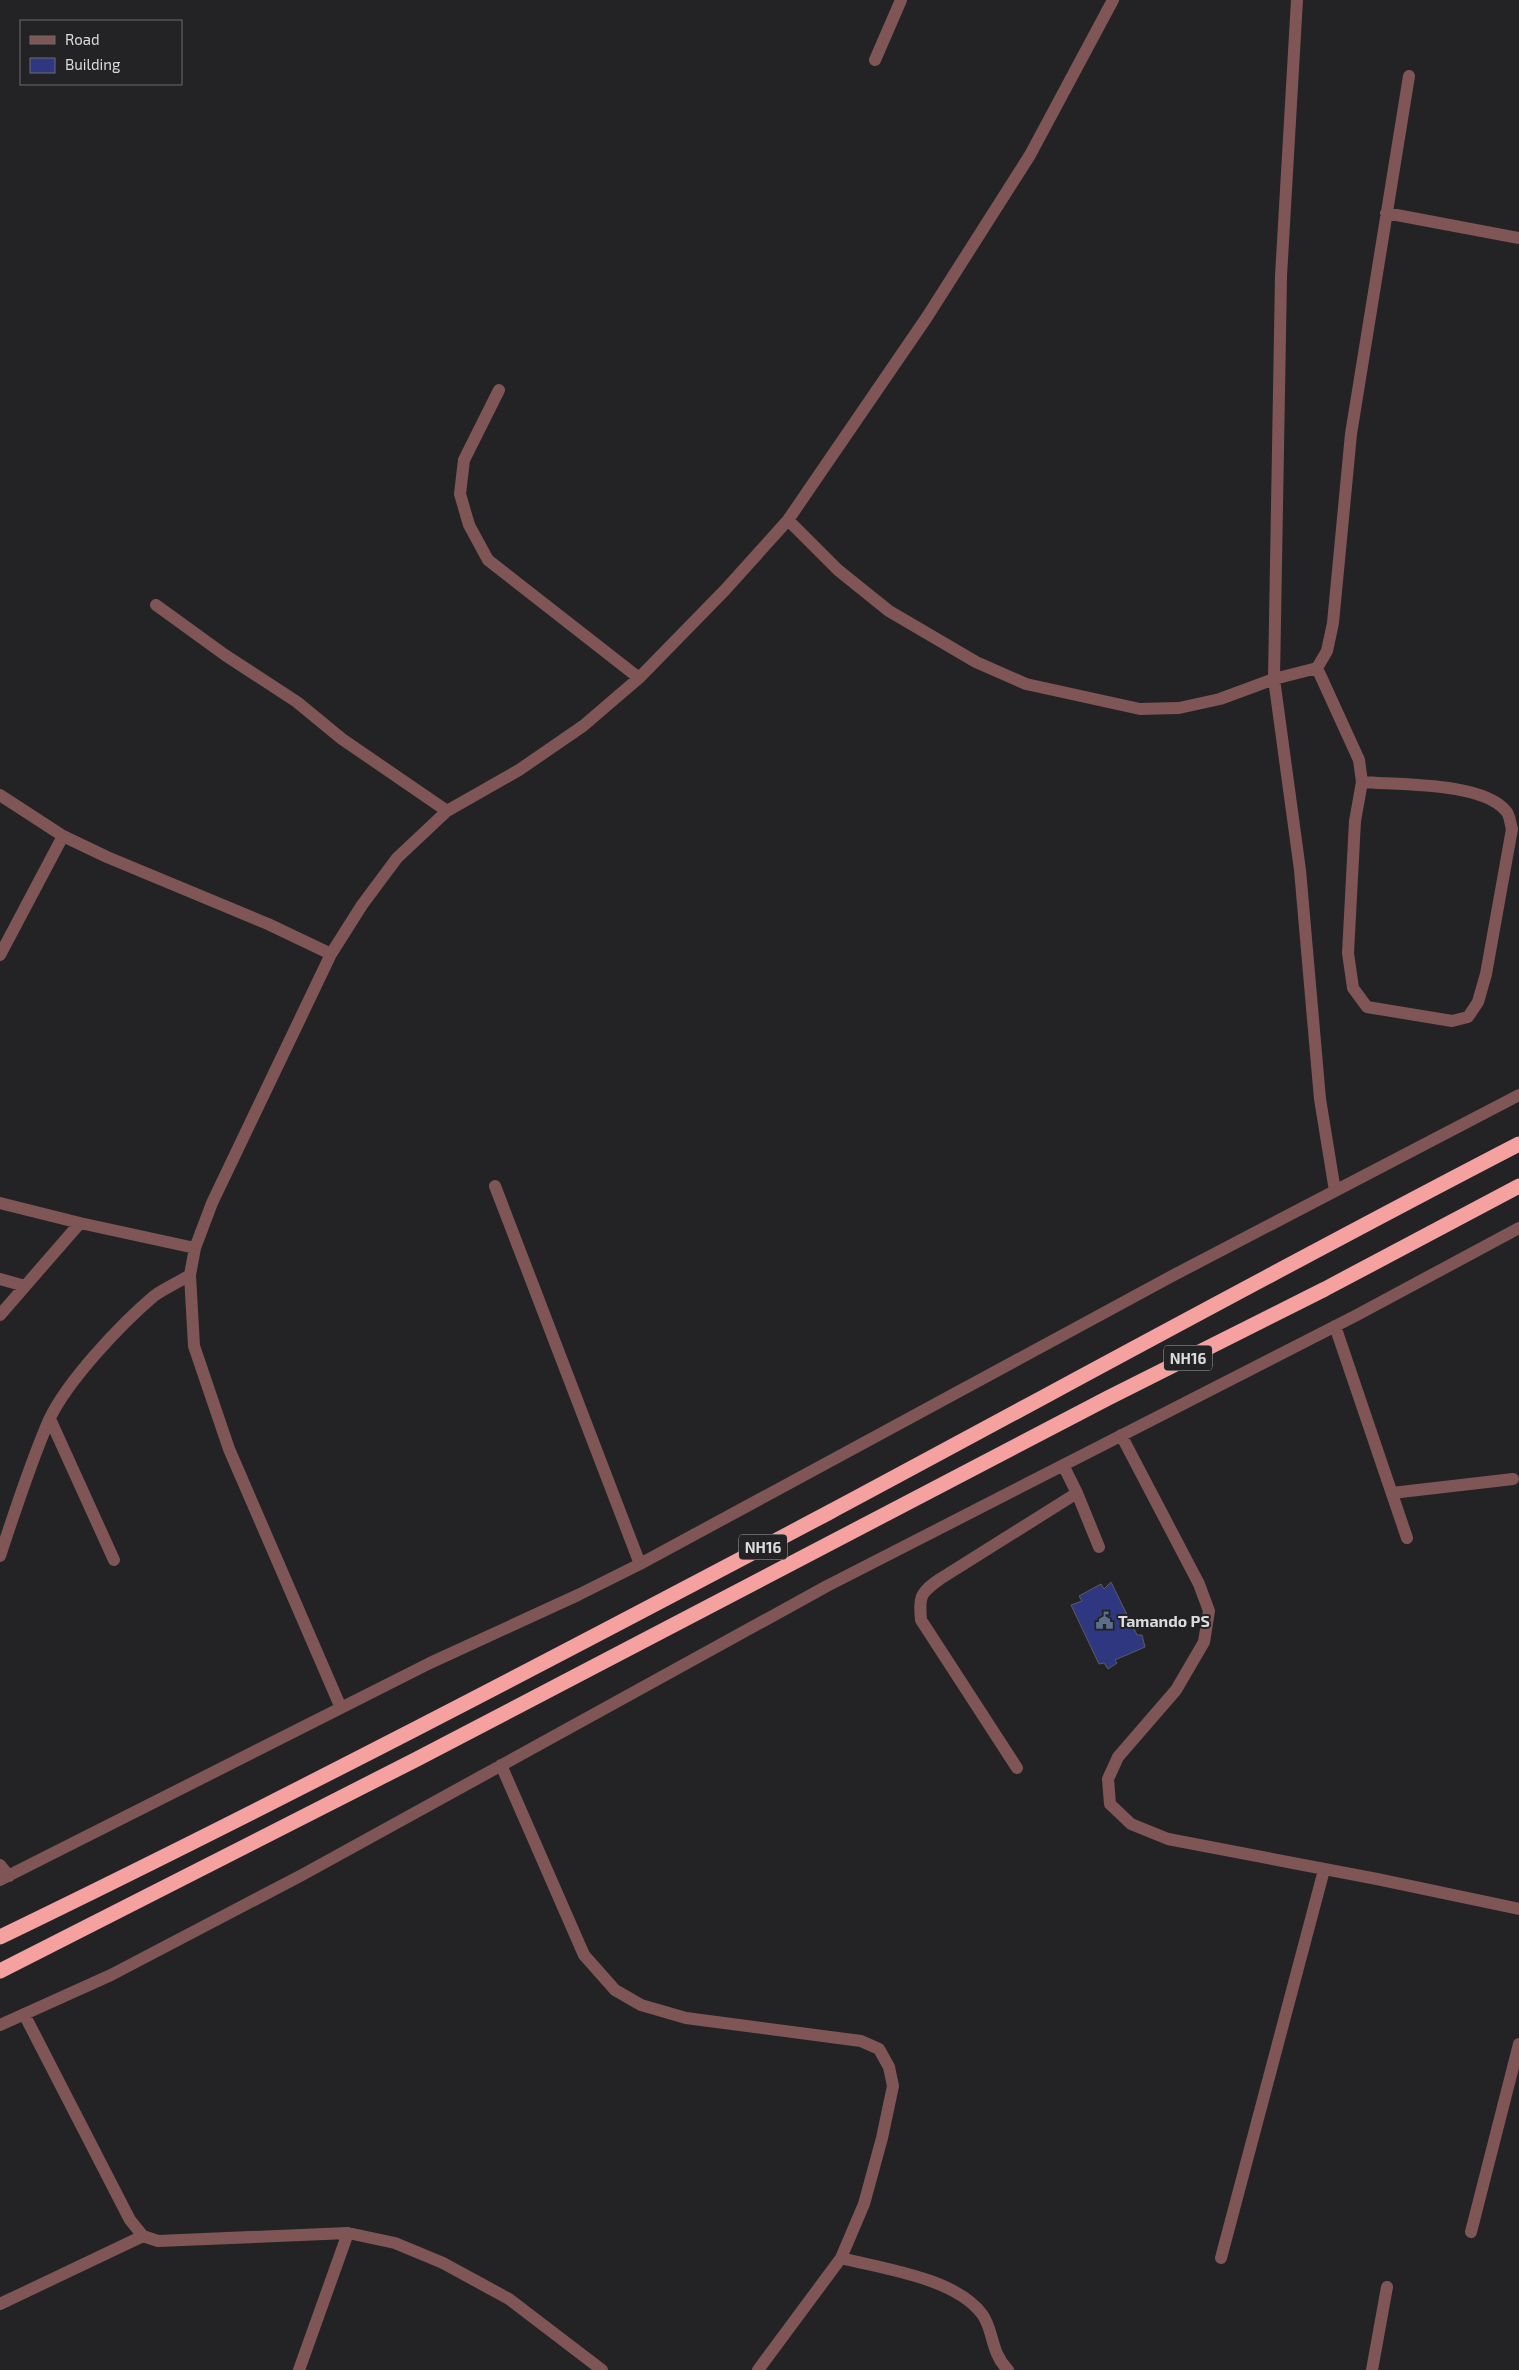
<svg xmlns="http://www.w3.org/2000/svg" width="1519" height="2370" viewBox="0 0 1519 2370" font-family="'Exo 2',sans-serif">
<style>
.building{fill:#2f3781;stroke:#5b5c5f}
.lines{fill:none;stroke-linecap:round;stroke-linejoin:round}
.minor{stroke:#7f5655;stroke-width:12}
.highway{stroke:#f4a1a0;stroke-width:15}
.labels{text-anchor:middle;dominant-baseline:central;stroke-width:4;stroke-linejoin:round;paint-order:stroke}
.shield{fill:#232326;stroke:#a3a4a5;stroke-width:1}
.shield-label{font-size:15px;font-weight:bold;fill:#dadbdc}
.poi-label{font-size:16px;font-weight:bold;fill:#dadbdc;stroke:#232326;text-anchor:start}
</style>
<rect width="100%" height="100%" fill="#232326"/>
<path class="building" d="M1111 1582 1137 1635H1142L1145 1647 1115 1660 1117 1663 1108 1669 1104 1663 1099 1664 1071 1605 1082 1601 1079 1596 1101 1584 1104 1589Z"/>
<g class="lines">
<path class="minor" d="M1297 0 1281 276 1274 679 1300 870 1320 1099 1335 1191
M875 60 901 0
M1386 213 1519 238
M499 390 464 460 460 494 469 525 488 560 639 678
M788 520 838 570 889 611 976 662 1026 684 1140 709 1179 708 1220 699 1274 679 1317 668 1327 651 1333 623 1351 434 1409 76
M156 605 225 655 297 702 342 739 447 811
M1317 668 1359 760 1362 782 1355 821 1348 953 1353 988 1367 1007 1452 1021 1468 1017 1478 1002 1486 974 1512 829C1510 823 1510 815 1506 811 1482 782 1399 785 1362 782
M0 795 63 836 107 857 268 924 331 954
M0 955 63 836
M495 1186 640 1564
M0 1203 80 1223 195 1248
M0 1279 25 1286
M0 1315 80 1223
M1335 1326 1407 1538
M50 1419 114 1560
M1121 1435 1199 1584 1209 1611 1204 1642 1176 1690 1118 1757 1108 1779 1110 1804 1131 1824 1168 1839 1377 1879 1519 1909
M1063 1465 1077 1493 1099 1547
M1392 1493 1513 1479
M0 1556C15 1511 30 1464 49 1420 67 1381 121 1324 154 1296 165 1288 179 1282 190 1275
M341 1708 229 1449 194 1346 190 1275 195 1248 212 1203 331 954 362 905 397 858 447 811 519 770 583 726 639 678 725 590 788 520 927 317 1030 155 1113 0
M501 1765 584 1955 615 1990 641 2005 686 2018 861 2041 879 2049 889 2067 893 2086 882 2138 864 2204 841 2258 758 2370
M1017 1768 921 1620C919 1596 920 1593 940 1579L1077 1493
M0 1865 9 1876
M0 1880 430 1663 578 1595 640 1564 1172 1276 1519 1095
M24 2014 130 2220 143 2236 158 2241 348 2233 395 2243 443 2263 509 2299 602 2370
M0 2025 111 1975 302 1875 827 1586 1357 1315 1519 1228
M1471 2232 1519 2044
M841 2258C884 2269 955 2278 982 2314 994 2330 990 2352 1008 2370
M1221 2258 1324 1870
M0 2304 143 2236
M299 2370 348 2233
M1372 2370 1387 2287"/>
<path class="highway" d="M0 1937C279 1802 554 1658 828 1513 1058 1390 1287 1264 1519 1144
M0 1971 417 1759 1108 1398 1325 1289 1519 1186"/>
</g>
<defs>
<symbol id="civic-bare" viewBox="-9 -9 18 18"><path d="M-.6-6.5H3V-4.5H.6V-3L4-1V1h2V6H-6V1h2V-1L-.6-3ZM-1.2 2.5V6h2.4V2.5Z" fill="#5c6f8a" stroke="#232326" stroke-width="2.5" paint-order="stroke"/></symbol>
</defs>
<g fill-rule="evenodd">
<use href="#civic-bare" x="1092" y="1608" width="25" height="25"/>
</g>
<g class="labels">
<g class="shield">
<rect x="1164" y="1345.5" width="48" height="25" rx="4"/>
<rect x="739" y="1534.5" width="48" height="25" rx="4"/>
</g>
<g class="shield-label">
<text x="1188" y="1358">NH16</text>
<text x="763" y="1547">NH16</text>
</g>
<g class="poi-label">
<text x="1118" y="1620">Tamando PS</text>
</g>
</g>
<rect x="20" y="20" width="162" height="65" fill="#232326" stroke="#6c6d6f"/>
<rect x="30" y="36" width="25" height="8" fill="#7f5655" stroke="#6c6d6f"/>
<text x="65" y="45" font-size="15" fill="#dadbdc">Road</text>
<rect x="30" y="58" width="25" height="15" fill="#2f3781" stroke="#6c6d6f"/>
<text x="65" y="70" font-size="15" fill="#dadbdc">Building</text>
</svg>
